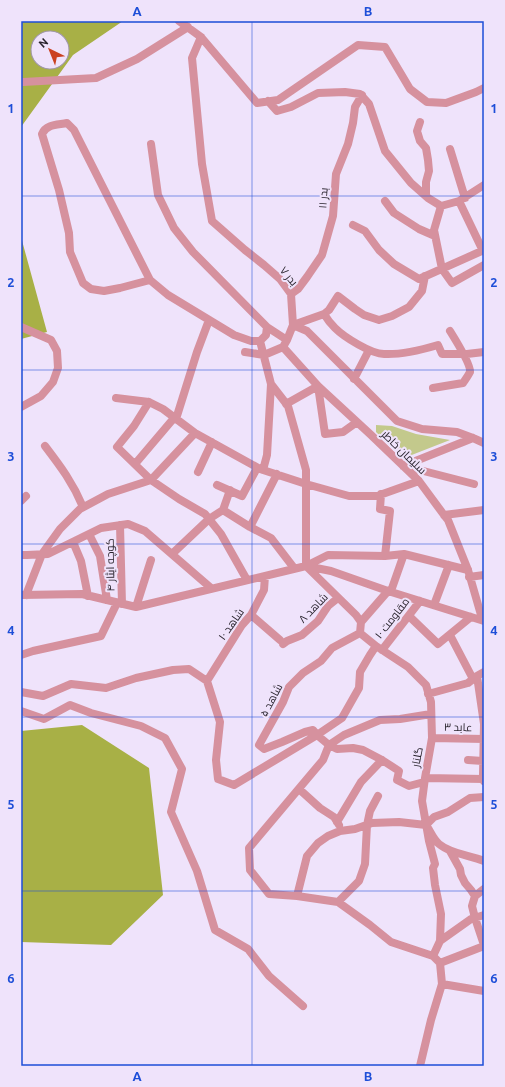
<svg xmlns="http://www.w3.org/2000/svg" width="505" height="1087" viewBox="0 0 505 1087" font-family="Ubuntu,Cairo,sans-serif">
<style>
.green{fill:#c3c98c}
.forest{fill:#a8b046;fill-rule:evenodd}
.lines{fill:none;stroke-linecap:round;stroke-linejoin:round}
.minor{stroke:#d6919e;stroke-width:8}
.grid{fill:none;stroke:#1d4ed8;stroke-width:1;stroke-opacity:0.55}
.labels{text-anchor:middle;dominant-baseline:central;stroke-width:4;stroke-linejoin:round;paint-order:stroke}
.street-label{font-size:11px;fill:#28232c;stroke:#efe3fb}
.neatline{fill:none;stroke:#1d4ed8;stroke-width:1.5}
.grid-label{font-size:13px;text-anchor:middle;font-weight:bold;fill:#1d4ed8}
</style>
<rect width="100%" height="100%" fill="#efe3fb"/>
<path class="green" d="M376 425 392 426 416 434 450 440 404 458 376 432Z"/>
<path class="forest" d="M21 21H123L73 55 21 127ZM38 38H62V62H38Z
M21 237 47 332 21 339Z
M82 725 149 768 163 895 111 945 21 942V731Z"/>
<g class="lines">
<path class="minor" d="M179 21 201 37 257 103 278 100 358 45 385 47 410 89 427 102 446 103 476 92 484 88
M201 37 192 58 202 164 212 221 245 250 264 265 280 279 291 294 293 325 307 331 397 421 422 429 457 432 473 438 484 443
M21 82H23L96 78 137 59 188 27
M268 101 277 111 291 107 318 93 345 92 360 94 369 104 385 151 411 183 428 198 441 206 459 201 484 185
M420 122 417 131 420 141 426 148 428 160 429 171 426 182V196
M450 149 465 198
M385 201 394 213 419 229 435 236
M459 201 483 251
M441 206 434 230 442 269 452 283 484 265
M353 225 365 231 379 250 394 264 419 279 484 250
M150 280 120 288 104 291 91 289 83 283 70 252 69 233 59 190 42 134C46 124 58 125 67 123L74 130 150 280 168 295 234 335 251 341H260L266 335 267 327 193 252 174 228 158 195 151 144
M291 294 298 289 307 277 322 255 333 216 336 174 348 144 353 123 355 107 362 95
M324 314 329 310 338 296 355 309 364 315 379 320 392 316 409 307 422 291 425 276
M21 327 51 340 57 351 58 368 53 382 41 396 21 407
M267 327 287 340
M260 341 271 384 288 406 306 470V566L356 615 361 622 360 633 376 646 408 667 426 685 431 702 432 738 425 778 422 801 429 841 435 864 433 868 435 885 441 914 440 941 433 956
M245 352 264 355 283 347
M484 352 467 354H442L438 345C421 350 402 355 384 354 371 354 344 337 335 328 331 324 327 319 324 314L293 325 287 340 283 347 318 386 370 434 419 481 444 515 448 520 468 570 481 615 484 620
M354 379 369 350
M433 388 463 383C465 380 468 376 470 372 471 365 455 339 450 331
M116 398 149 402 163 409 195 433 260 469 306 484 349 496H377L419 481
M149 402 134 426 117 447 151 480 179 499 205 514 221 534 247 580
M286 404 318 386 325 434 343 432 357 422
M176 419 197 352 209 320
M45 446C61 467 73 483 83 507
M135 464 174 418
M403 466 473 438
M404 466 474 484
M263 470 267 455 271 384
M198 472 212 442
M217 485 242 496 257 468
M381 494 380 509 390 511 385 556
M21 501 26 496
M223 510 250 527 271 538 294 568
M444 515 484 510
M120 525 122 604
M250 527 277 474
M89 534 100 556 107 600
M73 542 81 561 88 596
M172 554 209 519 223 510 230 490
M21 555H27L48 554 101 528 128 524 145 531 211 588
M306 566 328 555 385 556 404 554 468 570
M469 577 484 575
M391 591 404 554
M21 595 82 594 136 607 306 566 331 571 388 591 484 621
M26 595 42 554 60 529 80 509 108 494 151 480 195 433
M434 605 449 565
M136 607 151 560
M251 615 280 640
M409 616 438 644 471 617
M361 622 388 591
M360 633 332 648 321 661 303 673 289 687 283 702 259 745 264 749 282 742 305 732 313 730 317 735 342 718 359 688 360 672 370 655 376 646
M450 635 473 679
M283 644 287 641 302 635 318 621 328 606 338 598
M382 650 420 601
M21 655 33 651 101 636 117 603
M477 676 484 724 483 775 484 781
M207 681 242 625 251 615 264 590 265 576
M21 692 43 696 71 684 106 688 136 678 173 670 189 669 207 681 220 722 216 760 218 779 234 785 317 735 329 745 323 760 249 848 250 870 269 894 297 896 338 902 370 925 391 942 433 956 440 963 442 984 431 1020 420 1066
M428 694 468 683 477 676 484 672
M21 711 44 719 70 705 91 713 141 726 165 738 182 769 171 812 197 871 215 930 248 949 269 976 303 1006
M432 738 484 739
M468 760 483 761
M425 778 484 779
M424 782 409 786 397 780 399 771 382 760 363 750 353 748 337 749 329 745 344 735 380 720 400 719 431 714
M299 789 320 808 334 817 339 825
M337 822 361 782 382 760
M426 825 434 817 448 812 470 798 484 797
M428 828C431 833 434 840 439 844 451 854 469 855 484 861
M450 851 460 869 461 875 465 883 471 890 475 896
M484 889 475 896 472 906 475 918 484 945
M297 896 307 856 318 843 328 836 340 831 355 829 372 823 399 822 426 825
M338 902 359 881 365 864 367 825 370 811 378 796
M440 941 471 919 484 915
M440 963 484 946
M442 984 484 991"/>
</g>
<path class="grid" d="M252 21V1066M21 196H484M21 370H484M21 544H484M21 717H484M21 891H484"/>
<g class="labels">
<g class="street-label">
<text transform="translate(323 198) rotate(-86)">بدر ۱۱</text>
<text transform="translate(289 276) rotate(50)">بدر ۷</text>
<text transform="translate(404 452) rotate(44)">سلیمان خاطر</text>
<text transform="translate(110 565) rotate(-91)">کوچه ایثار ۴</text>
<text transform="translate(313 608) rotate(-46)">شاهد ۸</text>
<text transform="translate(392 618) rotate(-52)">مقاومت ۱۰</text>
<text transform="translate(231 624) rotate(-55)">شاهد ۱۰</text>
<text transform="translate(271 700) rotate(-62)">شاهد ۵</text>
<text transform="translate(458 727) rotate(1)">عابد ۳</text>
<text transform="translate(417 757) rotate(-79)">گلنار</text>
</g>
</g>
<rect width="505" height="1087" fill="none" stroke="#efe3fb" stroke-width="44"/>
<g transform="translate(50 50) rotate(317)"><circle r="19" fill="#efe3fb" stroke="#9f96a8"/>
<path d="M0-3L7 15L0 10L-7 15Z" fill="#cb4122"/>
<text y="-6" font-size="11" font-weight="bold" text-anchor="middle" fill="#28232c">N</text>
</g>
<rect x="22" y="22" width="461" height="1043" class="neatline"/>
<g class="grid-label">
<text x="137" y="16">A</text>
<text x="368" y="16">B</text>
<text x="11" y="113">1</text>
<text x="494" y="113">1</text>
<text x="11" y="287">2</text>
<text x="494" y="287">2</text>
<text x="11" y="461">3</text>
<text x="494" y="461">3</text>
<text x="11" y="635">4</text>
<text x="494" y="635">4</text>
<text x="11" y="809">5</text>
<text x="494" y="809">5</text>
<text x="11" y="983">6</text>
<text x="494" y="983">6</text>
<text x="137" y="1081">A</text>
<text x="368" y="1081">B</text>
</g>
</svg>
